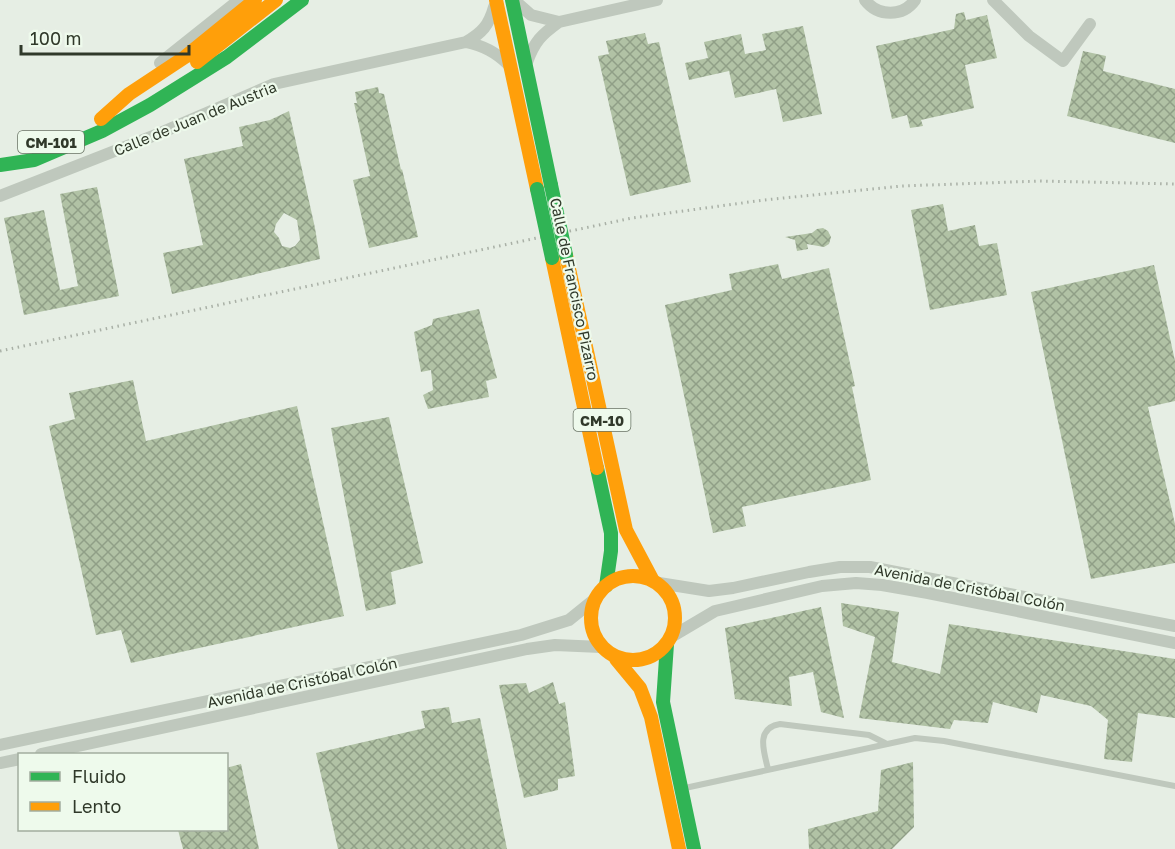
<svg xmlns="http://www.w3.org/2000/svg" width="1175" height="849" viewBox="0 0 1175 849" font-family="'Golos Text',sans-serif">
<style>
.building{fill:url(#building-cross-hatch);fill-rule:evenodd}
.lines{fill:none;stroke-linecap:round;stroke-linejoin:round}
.lane{stroke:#bfc8bd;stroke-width:6}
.street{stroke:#bfc8bd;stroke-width:12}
.fast{stroke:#30b455;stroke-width:14}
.slow{stroke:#ff9f0a;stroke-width:14}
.rail{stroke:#a9b0a6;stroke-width:3;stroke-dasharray:1.5 4.5;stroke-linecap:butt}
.fast-bridge{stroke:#30b455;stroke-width:14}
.labels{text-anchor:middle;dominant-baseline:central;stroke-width:4.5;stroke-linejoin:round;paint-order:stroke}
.shield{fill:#eefaec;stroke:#697364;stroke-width:1.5}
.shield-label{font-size:14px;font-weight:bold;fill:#30392a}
.street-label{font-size:15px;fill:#30392a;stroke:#eefaec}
</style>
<defs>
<pattern id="building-cross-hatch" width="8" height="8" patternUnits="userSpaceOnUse" patternTransform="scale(1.5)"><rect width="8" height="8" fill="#b1c2a5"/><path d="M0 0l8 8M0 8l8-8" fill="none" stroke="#909f87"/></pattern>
</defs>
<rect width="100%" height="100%" fill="#e6eee4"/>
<path class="building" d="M964 12 966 20 987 15 997 58 965 65 974 108 921 120 923 126 910 128 907 115 892 119 876 46 954 29 956 14Z
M803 26 822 114 783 122 776 89 735 98 729 71 689 80 685 63 708 58 704 42 741 34 745 54 766 50 762 34Z
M645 33 648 44 659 42 691 182 630 196 598 56 609 54 606 41Z
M1083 51 1106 56 1103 71 1175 89V143L1067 116Z
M378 87 379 93 384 94 401 170 402 169 418 237 369 248 353 180 370 176 354 103H357L355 92Z
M289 111 315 228 320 259 172 294 163 253 203 245 184 159 243 146 239 127 270 120ZM284 213 297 220 300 240 295 246 290 248 282 246 279 238 274 232 276 224Z
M97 187 119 296 24 315 4 218 44 210 60 290 78 286 60 194Z
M943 204 948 231 975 225 979 246 997 243 1007 295 930 310 911 210Z
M823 228 828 231 831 237 829 244 824 247 807 244 808 249 797 251 795 240 785 237 812 233 817 229Z
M778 264 782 279 829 268 855 386 852 387 871 480 742 507 746 526 713 533 665 305 732 290 729 274Z
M1154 265 1175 361V401L1148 407 1175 524V563L1091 579 1031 292Z
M479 309 497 378 486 381 489 397 428 409 423 395 433 390 431 370 421 372 414 332 432 325 433 319Z
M133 380 146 441 297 406 344 616 131 663 121 630 96 635 49 426 75 419 69 393Z
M389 417 423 563 391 572 396 604 366 611 331 428Z
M841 603 899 612 892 662 940 674 949 624 1175 659V718L1138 713 1132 762 1104 759 1108 720 1091 706 1041 695 1037 713 993 702 988 723 954 720 950 729 859 718 875 637 843 626Z
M821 607 844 718 821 712 813 672 789 677 792 706 735 699 725 628Z
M553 682 559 704 565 702 575 776 558 779V790L524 798 499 685 526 683 529 693Z
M449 707 452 723 480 718 507 849H338L316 753 425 728 421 711Z
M913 762 914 827 892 849H809L808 829 878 811 881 770Z
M241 764 259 849H183L178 830H226V768Z"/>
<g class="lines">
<path class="lane" d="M768 769C764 752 755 728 780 724L869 735 885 743
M685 788 915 738 944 741 1175 786"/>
<path class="street" d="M514 0 531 15 559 22C541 35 535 41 527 62
M865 0C878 17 903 17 915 0
M993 0 1029 36 1063 61 1090 24
M494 7C489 25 482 33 466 42 484 46 495 52 508 64
M559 22 657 0
M160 63 239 0
M0 196 158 134 274 84 466 42
M659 583 709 591 733 588 809 572 840 567H870L1175 626
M671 637 715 611 822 586 856 583 882 585 928 593 1175 643
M0 745 521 635 569 620 595 599
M41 754 527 649 555 645 601 647
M0 763 20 759"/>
<path class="fast" d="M512 0 551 185
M0 165 34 160 102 131 150 105 227 57 302 0
M597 468 611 533V551L606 586
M667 644 663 702 694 849"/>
<path class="slow" d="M496 0 537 189
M197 62 276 0
M101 119 129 94 185 57 255 0
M566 255 626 530 652 579
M552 258 597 468
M591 618a42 42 0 1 1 84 0a42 42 0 1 1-84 0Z
M616 659 640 688 651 717 679 849"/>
<path class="rail" d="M0 351 632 218 764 200 902 186 1040 181 1175 184"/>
<path class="fast-bridge" d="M551 185 566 255
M537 189 552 258"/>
</g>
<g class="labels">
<g class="shield">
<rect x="18" y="131" width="66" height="22" rx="4.5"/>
<rect x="573.5" y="409" width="57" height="22" rx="4.5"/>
</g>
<g class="shield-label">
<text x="51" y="142">CM-101</text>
<text x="602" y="420">CM-10</text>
</g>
<g class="street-label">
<text transform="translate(195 118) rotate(-22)">Calle de Juan de Austria</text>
<text transform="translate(575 289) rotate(78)">Calle de Francisco Pizarro</text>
<text transform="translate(970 587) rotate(11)">Avenida de Cristóbal Colón</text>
<text transform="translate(302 682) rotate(-12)">Avenida de Cristóbal Colón</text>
</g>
</g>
<rect x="18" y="753" width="210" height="78" fill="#eefaec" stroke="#a2ad9e" stroke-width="1.5"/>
<rect x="30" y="772" width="30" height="9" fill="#30b455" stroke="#a2ad9e" stroke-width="1.5"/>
<text x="72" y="783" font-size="18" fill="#30392a">Fluido</text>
<rect x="30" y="802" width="30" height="9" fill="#ff9f0a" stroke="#a2ad9e" stroke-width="1.5"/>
<text x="72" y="813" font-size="18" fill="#30392a">Lento</text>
<path d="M21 45v9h168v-9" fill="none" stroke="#30392a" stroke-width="3"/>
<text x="30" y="45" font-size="18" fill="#30392a" stroke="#eefaec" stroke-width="4.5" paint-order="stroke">100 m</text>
</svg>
